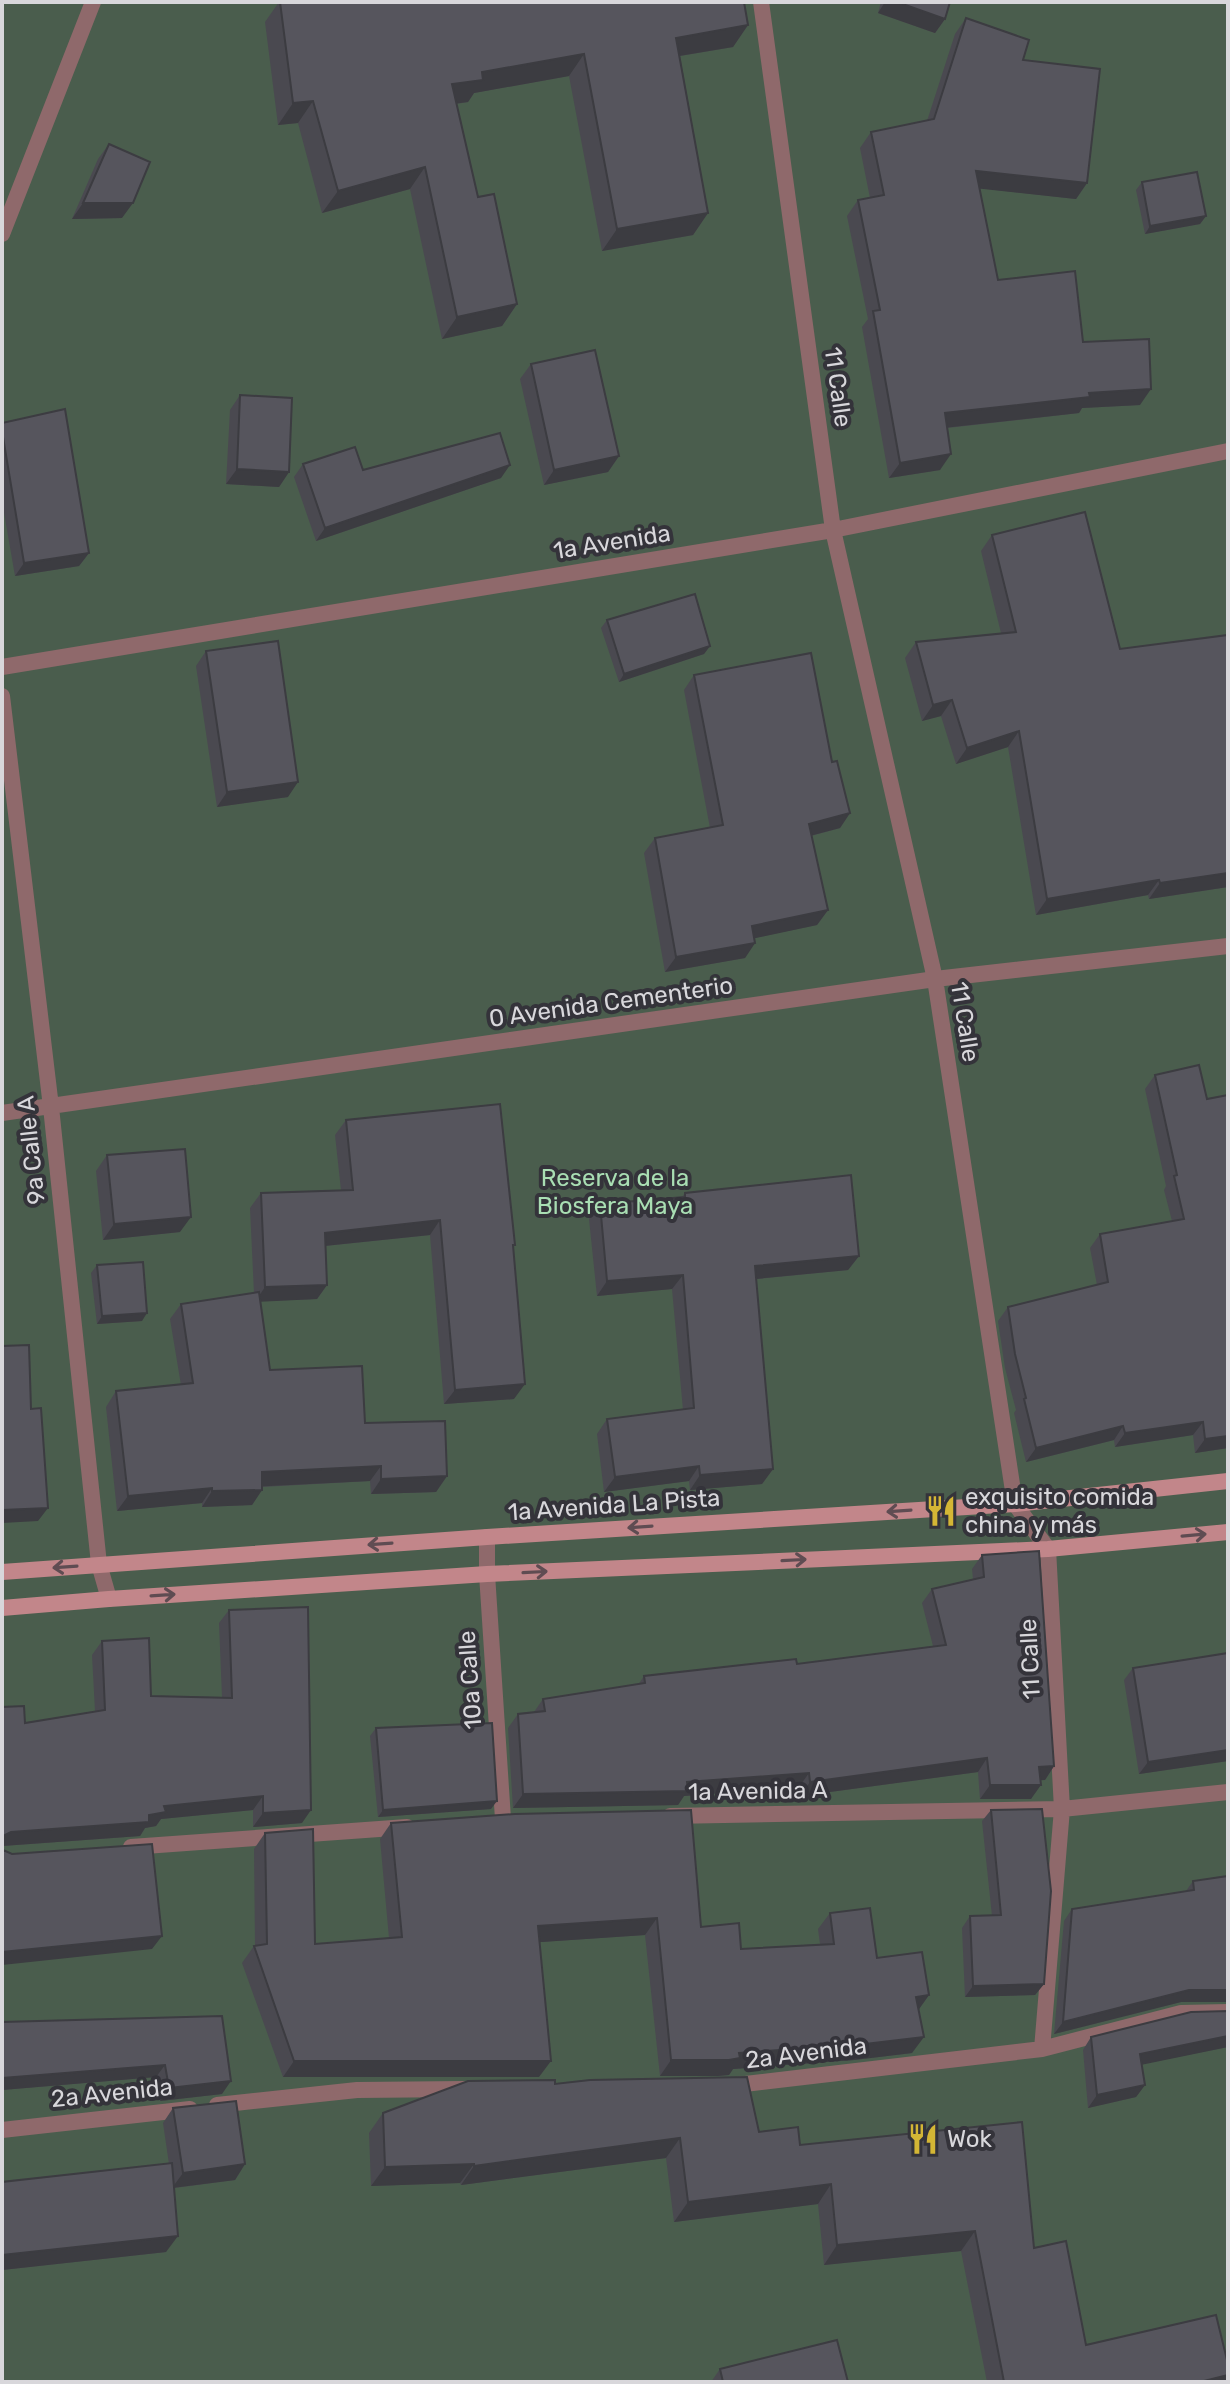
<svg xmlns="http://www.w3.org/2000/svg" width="1230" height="2384" viewBox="0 0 1230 2384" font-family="Rubik,sans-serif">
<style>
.green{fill:#4a5d4d}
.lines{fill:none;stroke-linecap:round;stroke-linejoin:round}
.street{stroke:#8f696b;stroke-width:16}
.secondary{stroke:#c2868a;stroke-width:16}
.wall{fill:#4a4950}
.shaded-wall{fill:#3c3c41}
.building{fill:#56555d;stroke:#3c3c41;stroke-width:2}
.oneway{stroke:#5f4c52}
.labels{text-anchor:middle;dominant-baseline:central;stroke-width:8;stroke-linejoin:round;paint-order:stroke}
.street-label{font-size:24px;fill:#d8d7db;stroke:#34333a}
.park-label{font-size:24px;fill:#a9deb3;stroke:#34333a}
.poi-label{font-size:24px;fill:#d8d7db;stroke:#34333a;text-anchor:start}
</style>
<rect width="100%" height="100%" fill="#34333a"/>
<path class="green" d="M2 2H1228V2382H2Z"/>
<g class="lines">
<path class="street" d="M761 2 833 530 935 979 1015 1504 1048 1549 1062 1809 1042 2049
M2 234 93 2
M2 667 833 530 1228 451
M2 696 51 1107 99 1564 109 1599
M2 1113 935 979 1228 946
M487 1537V1574L503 1819
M670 1816 1062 1809 1228 1792
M131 1847 407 1827
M728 2086 1042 2049 1181 2013 1228 2012
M217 2105 357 2090 465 2089
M2 2130 190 2109"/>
<path class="secondary" d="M2 1572 487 1537 1015 1504 1228 1481
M2 1608 109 1599 487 1574 1048 1549 1228 1532"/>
</g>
<path class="wall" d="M279 2H744L748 25 733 47 680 56 708 213 693 235 602 251 569 76 474 93 468 102 456 104 478 197 517 304 502 326 442 339 410 189 322 213 298 123 278 125 265 22Z
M881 2H950L945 19 935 33 878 13Z
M966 18 1023 60 1087 183 1076 199 979 188 998 280 1083 342 1140 405 1082 408 1079 413 947 428 940 470 889 478 862 327 868 319 847 216 858 200 870 198 860 148 871 132 927 121 955 34Z
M109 144 122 218 72 219 98 159Z
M1142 182 1206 216 1200 224 1145 234 1136 190Z
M531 364 619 456 608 472 544 485 520 379Z
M240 395 289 472 279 487 226 484 230 410Z
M2 423 89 553 79 566 15 576 2 501Z
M303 464 363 470 501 478 316 541 294 477Z
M992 535 1120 649 1228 887 1149 899 1148 895 1036 915 1008 747 956 764 941 716 922 721 905 658 916 642 1001 633 981 551Z
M607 620 710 646 704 654 619 682 601 628Z
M206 651 288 797 217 807 196 666Z
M694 675 832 762 850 813 840 828 811 836 828 910 817 925 754 938 755 943 745 958 665 972 644 853 655 838 710 828 684 690Z
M1155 1075 1207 1099 1228 1095V1448L1195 1453 1193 1435 1115 1447 1114 1440 1026 1462 1014 1413 1016 1410 1005 1368 998 1321 1008 1307 1097 1285 1090 1248 1100 1234 1172 1221 1164 1190 1166 1186 1145 1089Z
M346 1120 513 1248 514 1399 444 1404 430 1235 325 1246 327 1285 317 1299 260 1301 270 1370 365 1423 447 1476 436 1492 371 1494 370 1481 262 1487V1490L252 1505 202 1507V1503L117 1511 106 1407 116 1391 181 1385 170 1319 181 1304 254 1293 250 1208 261 1193 341 1190 335 1135Z
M107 1155 180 1232 103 1240 96 1171Z
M685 1193 859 1256 848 1270 756 1279 773 1469 762 1484 690 1490 689 1481 604 1492 597 1434 607 1419 683 1410 672 1289 597 1296 589 1219 600 1204 682 1197Z
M97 1265 142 1321 97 1324 91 1273Z
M982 1555 1054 1766 1045 1780H1040L1031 1799H980L978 1772 800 1796 799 1787 684 1796 678 1805 513 1808 508 1728 518 1714 534 1712 543 1699 638 1685 644 1676 797 1664 933 1646 922 1603 932 1589 973 1579 972 1569Z
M229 1610 302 1823 253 1827V1810L161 1819 156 1826 145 1828 140 1836 2 1846 25 1723 95 1711 92 1655 102 1641 151 1696 222 1697 219 1623Z
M1228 1653V1761L1139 1774 1124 1680 1133 1668Z
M376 1728 491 1809 378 1817 370 1736Z
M991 1810 1044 1984 1035 1995 965 1997 962 1928 970 1916H992L982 1821Z
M391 1823 701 1927 741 1949 820 1944 818 1929 830 1913 877 1958 929 1995 918 2010 912 2053 854 2060 733 2069 729 2075 717 2076H660L645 1935 540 1942 539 2077H283L242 1963 254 1946H255L254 1849 265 1833 315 1944 389 1938 380 1839Z
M1228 1876V2002H1181L1054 2034 1064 1921 1072 1909 1186 1891 1193 1881Z
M1228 2011V2047L1141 2064 1145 2085 1136 2097 1088 2108 1083 2050 1091 2037Z
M222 2016V2094L160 2101 156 2077 2 2090V2022Z
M555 2084 759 2132 800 2145 1034 2248 1086 2345 1226 2382H987L961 2251 824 2265 818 2204 674 2222 666 2158 461 2185 460 2183 371 2186 369 2133 383 2113Z
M173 2108 245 2164 235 2180 174 2188 166 2252 2 2270V2182L169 2164 163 2123Z
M720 2369 848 2382H711Z"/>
<path class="shaded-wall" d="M885 2H897L945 19 935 33 878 13Z
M748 25 733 47 661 59 676 38Z
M584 54 569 76 474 93 468 102 436 106 452 84 482 72Z
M313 101 298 123 278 125 293 103Z
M425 167 410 189 322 213 338 191Z
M976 171 1087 183 1076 199 965 187Z
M83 203H133L122 218 72 219Z
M708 213 693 235 602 251 617 229Z
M1206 216 1200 224 1145 234 1150 226Z
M517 304 502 326 442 339 457 317Z
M1151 389 1140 405 1082 408 1079 413 934 429 945 413 1089 393Z
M951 454 940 470 889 478 900 463Z
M619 456 608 472 544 485 554 470Z
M510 465 501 478 316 541 325 528Z
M237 469 289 472 279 487 226 484Z
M89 553 79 566 15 576 24 563Z
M710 646 704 654 619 682 624 674Z
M952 700 941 716 922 721 933 705Z
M1019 731 1008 747 956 764 967 748Z
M298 782 288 797 217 807 227 792Z
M850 813 840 828 798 839 809 824Z
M1228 873V887L1149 899 1160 883Z
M1159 880 1148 895 1036 915 1047 899Z
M828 910 817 925 742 941 752 926Z
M755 943 745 958 665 972 676 957Z
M191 1217 180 1232 103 1240 114 1224Z
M440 1220 430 1235 314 1247 325 1233Z
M859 1256 848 1270 745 1280 755 1266Z
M683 1275 672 1289 597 1296 607 1281Z
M327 1285 317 1299 255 1302 265 1287Z
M147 1313 142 1321 97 1324 102 1316Z
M525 1384 514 1399 444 1404 455 1390Z
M1203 1422 1193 1435 1115 1447 1125 1433Z
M1123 1426 1114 1440 1026 1462 1036 1448Z
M1228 1436V1448L1195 1453 1205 1439Z
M381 1466 370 1481 251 1487 262 1472Z
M699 1466 689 1481 604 1492 615 1477Z
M773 1469 762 1484 690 1490 700 1475Z
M447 1476 436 1492 371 1494 381 1479Z
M212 1488 202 1503 117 1511 128 1496Z
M262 1490 252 1505 202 1507 212 1491Z
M48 1508 38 1521 2 1523V1510Z
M1228 1750V1761L1139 1774 1148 1762Z
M987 1758 978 1772 800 1796 810 1782Z
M1054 1766 1045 1780 1029 1781 1039 1767Z
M809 1773 799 1787 684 1796 678 1805 513 1808 523 1794Z
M990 1785H1041L1031 1799H980Z
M263 1796 253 1810 161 1819 156 1826 145 1828 140 1836 2 1846V1839L5 1835 11 1832 149 1815 164 1806Z
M497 1801 491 1809 378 1817 383 1810Z
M311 1810 302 1823 253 1827 263 1813Z
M657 1918 645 1935 527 1943 538 1926Z
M162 1936 152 1949 2 1965V1952Z
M1044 1984 1035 1995 965 1997 973 1986Z
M1189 1990H1228V2002H1181L1054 2034 1063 2022Z
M929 1995 917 2012 916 1997Z
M1228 2036V2047L1131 2067 1140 2054Z
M924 2037 912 2053 854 2060 733 2069 729 2075 717 2076H660L671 2060 739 2053Z
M294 2061H551L539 2077H283Z
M165 2065 156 2077 2 2090V2078Z
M231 2081 222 2094 160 2101 169 2088Z
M1145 2085 1136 2097 1088 2108 1097 2095Z
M680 2138 666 2158 461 2185 474 2166Z
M245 2164 235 2180 172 2188 183 2173Z
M474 2164 460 2183 371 2186 385 2167Z
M831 2184 818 2204 674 2222 688 2202Z
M975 2231 961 2251 824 2265 837 2245Z
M178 2236 166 2252 2 2270V2255Z
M1228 2375V2378L1226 2382H1200Z"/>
<path class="building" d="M280 2H744L748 25 676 38 708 213 617 229 584 54 482 72 483 80 452 84 478 197 494 194 517 304 457 317 425 167 338 191 313 101 293 103Z
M897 2H950L945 19Z
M966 18 1029 40 1023 60 1100 69 1087 183 976 171 998 280 1075 271 1083 342 1149 339 1151 389 1089 393 1090 397 945 413 951 454 900 463 873 311 880 310 858 200 884 195 871 132 934 119Z
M109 144 150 162 133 203H83Z
M1197 172 1206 216 1150 226 1142 182Z
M595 350 619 456 554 470 531 364Z
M240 395 292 398 289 472 237 469Z
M65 409 89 553 24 563 2 431V423Z
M500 433 510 465 325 528 303 464 355 447 363 470Z
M1085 512 1120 649 1228 635V873L1160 883 1159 880 1047 899 1019 731 967 748 952 700 933 705 916 642 1016 632 992 535Z
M695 594 710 646 624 674 607 620Z
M278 641 298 782 227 792 206 651Z
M811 653 832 762 837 761 850 813 809 824 828 910 752 926 755 943 676 957 655 838 723 825 694 675Z
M1199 1065 1207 1099 1228 1095V1436L1205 1439 1203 1422 1125 1433 1123 1426 1036 1448 1024 1399 1026 1398 1015 1354 1008 1307 1108 1282 1100 1234 1184 1219 1174 1176 1177 1175 1155 1075Z
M500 1104 515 1245H513L525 1384 455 1390 440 1220 325 1233 327 1285 265 1287 261 1193 353 1190 346 1120Z
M185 1149 191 1217 114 1224 107 1155Z
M851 1175 859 1256 755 1266 773 1469 700 1475 699 1466 615 1477 607 1419 694 1408 683 1275 607 1281 600 1204 685 1197V1193Z
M143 1262 147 1313 102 1316 97 1265Z
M259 1292 270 1370 362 1366 365 1423 445 1421 447 1476 381 1479V1466L262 1472V1490L212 1491V1488L128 1496 116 1391 193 1383 181 1304Z
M29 1345 31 1409 41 1408 48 1508 2 1510V1346Z
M1039 1551 1054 1766 1039 1767 1041 1785H990L987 1758 810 1782 809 1773 687 1782 688 1791 523 1794 518 1714 545 1711 543 1699 645 1683 644 1676 796 1659 797 1664 946 1645 932 1589 984 1577 982 1555Z
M308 1607 311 1810 263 1813V1796L164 1806 166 1812 149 1815V1822L11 1832 5 1835 2 1841V1707L24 1706 25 1723 105 1710 102 1641 149 1638 151 1696 232 1698 229 1610Z
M1228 1653V1750L1148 1762 1133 1668Z
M492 1723 497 1801 383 1810 376 1728Z
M1042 1809 1051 1891 1044 1984 973 1986 970 1916 1001 1915 991 1810Z
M691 1810 701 1927 739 1923 741 1949 834 1944 830 1913 870 1908 877 1958 922 1952 929 1995 916 1997 924 2037 865 2044 739 2053 740 2058 729 2060H671L657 1918 538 1926 551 2061H294L254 1946 267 1944 265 1833 313 1829 315 1944 402 1937 391 1823 515 1814Z
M152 1844 162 1936 2 1952V1847L3 1850 12 1854Z
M1228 1876V1990H1189L1063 2022 1072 1909 1194 1890 1193 1881Z
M1228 2011V2036L1140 2054 1145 2085 1097 2095 1091 2037 1191 2012Z
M222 2016 231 2081 169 2088 165 2065 2 2078V2022Z
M747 2077 759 2132 798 2127 800 2145 1022 2122 1034 2248 1066 2241 1086 2345 1216 2315 1228 2364V2375L1200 2382H1004L975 2231 837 2245 831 2184 688 2202 680 2138 474 2166V2164L385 2167 383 2113 468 2081 555 2080V2084L590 2080Z
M236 2101 245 2164 183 2173 173 2108Z
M172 2163 178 2236 2 2255V2182Z
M837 2340 848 2382H723L720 2369Z"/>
<defs><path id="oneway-shaft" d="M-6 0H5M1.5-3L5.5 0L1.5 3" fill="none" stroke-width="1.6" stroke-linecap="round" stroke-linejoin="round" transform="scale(2)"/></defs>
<g class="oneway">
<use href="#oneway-shaft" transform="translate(899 1511) rotate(176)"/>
<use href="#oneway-shaft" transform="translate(640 1527) rotate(176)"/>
<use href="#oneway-shaft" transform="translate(1194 1535) rotate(-5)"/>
<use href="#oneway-shaft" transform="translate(380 1544) rotate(176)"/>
<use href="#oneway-shaft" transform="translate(794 1560) rotate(-3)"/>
<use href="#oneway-shaft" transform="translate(65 1567) rotate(176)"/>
<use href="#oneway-shaft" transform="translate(535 1572) rotate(-3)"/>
<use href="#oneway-shaft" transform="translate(163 1595) rotate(-4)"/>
</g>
<defs>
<symbol id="restaurant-bare" viewBox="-9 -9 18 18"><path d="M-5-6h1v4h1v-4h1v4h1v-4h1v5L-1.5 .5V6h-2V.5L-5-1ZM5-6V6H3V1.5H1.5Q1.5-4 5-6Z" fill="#d4b635" stroke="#34333a" stroke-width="2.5" paint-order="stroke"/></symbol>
</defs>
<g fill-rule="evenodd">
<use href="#restaurant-bare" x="919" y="1489" width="44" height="44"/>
<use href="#restaurant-bare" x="901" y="2117" width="44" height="44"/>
</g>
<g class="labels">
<g class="street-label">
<text transform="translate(838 387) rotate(82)">11 Calle</text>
<text transform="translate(612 542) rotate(-9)">1a Avenida</text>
<text transform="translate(611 1002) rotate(-8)">0 Avenida Cementerio</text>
<text transform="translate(965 1022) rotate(81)">11 Calle</text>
<text transform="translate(31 1150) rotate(-96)">9a Calle A</text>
<text transform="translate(614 1505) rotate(-4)">1a Avenida La Pista</text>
<text transform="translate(1030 1659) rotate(-93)">11 Calle</text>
<text transform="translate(470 1680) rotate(-94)">10a Calle</text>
<text transform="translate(758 1791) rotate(-1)">1a Avenida A</text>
<text transform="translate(806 2053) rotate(-7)">2a Avenida</text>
<text transform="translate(112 2093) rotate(-6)">2a Avenida</text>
</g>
<g class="park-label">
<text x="615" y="1178">Reserva de la<tspan x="615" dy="28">Biosfera Maya</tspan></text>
</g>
<g class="poi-label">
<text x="965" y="1497">exquisito comida<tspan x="965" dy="28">china y más</tspan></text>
<text x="947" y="2139">Wok</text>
</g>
</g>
<rect width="1230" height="2384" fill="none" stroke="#d8d7db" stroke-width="8"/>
</svg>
